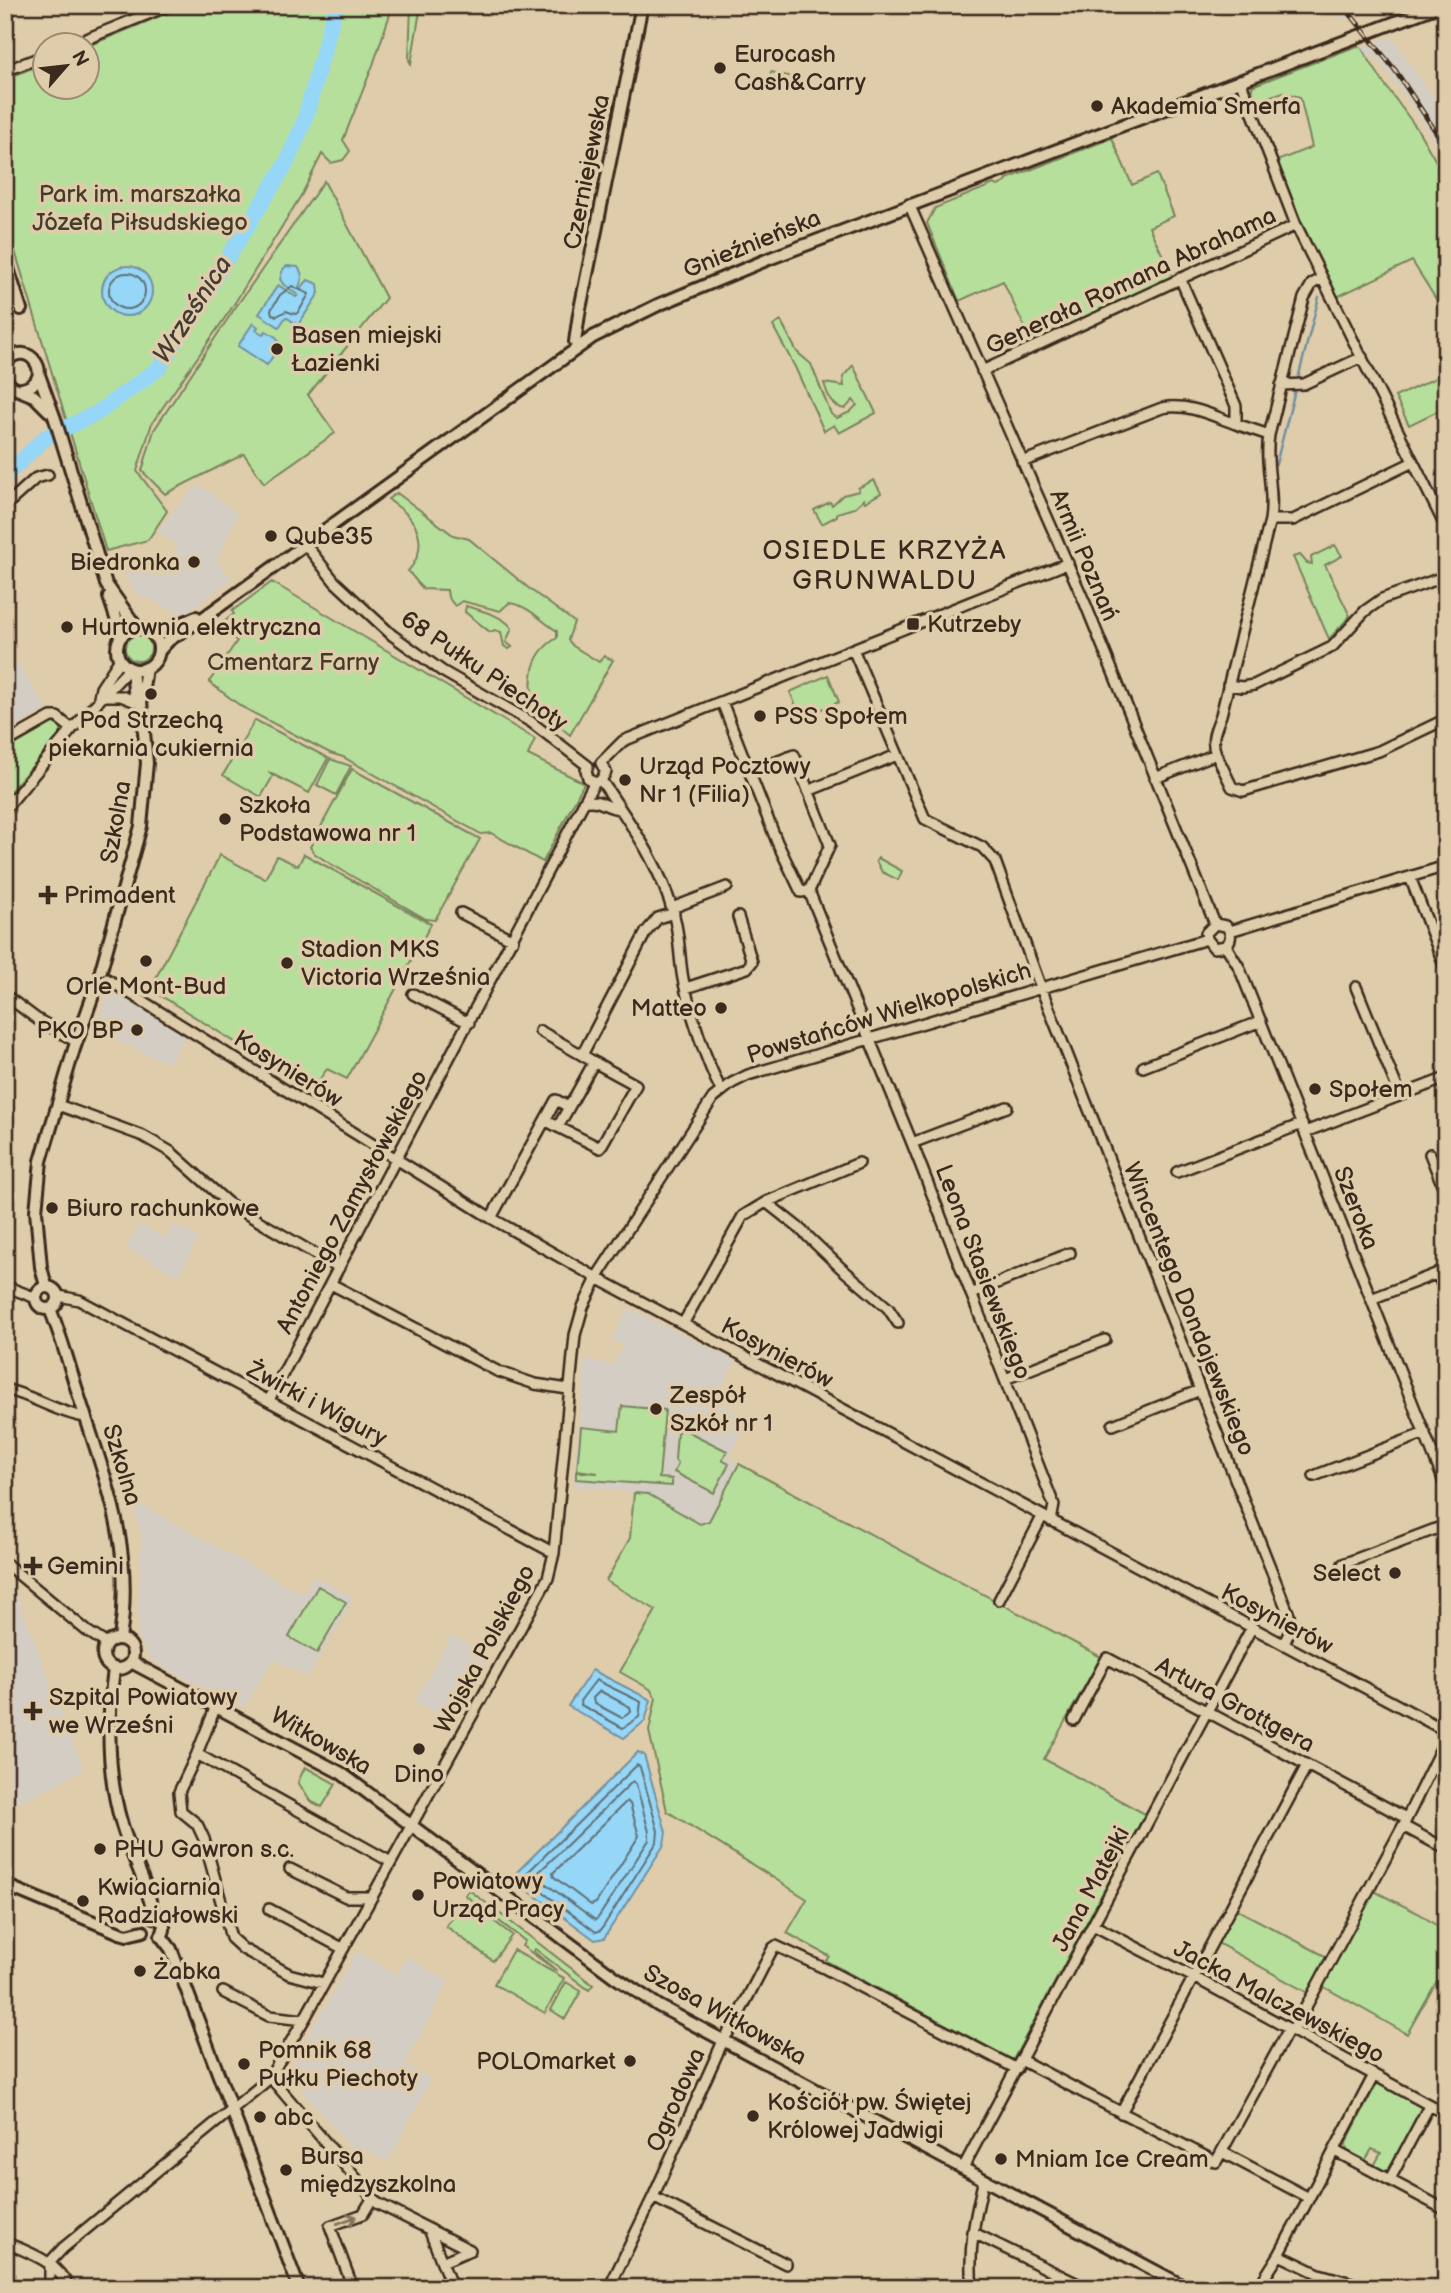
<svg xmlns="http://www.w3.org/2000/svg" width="1451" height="2293" viewBox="0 0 1451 2293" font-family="'Balsamiq Sans',sans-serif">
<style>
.built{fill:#d3cdc3}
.green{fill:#b7df9c;stroke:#79845d;stroke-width:2}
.water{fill:#96d6f7;stroke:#7291a0;stroke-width:2}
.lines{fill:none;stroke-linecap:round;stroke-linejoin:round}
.shore{stroke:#5f6f75;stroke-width:2}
.stream{stroke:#7291a0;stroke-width:2.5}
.river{stroke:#96d6f7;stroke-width:16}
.minor-casing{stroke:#3b2a1e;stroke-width:14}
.tertiary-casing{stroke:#3b2a1e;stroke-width:16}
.minor{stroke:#dfccaa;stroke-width:9}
.tertiary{stroke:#dfccaa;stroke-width:10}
.rail-casing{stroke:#3b2a1e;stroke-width:5}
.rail{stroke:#dfccaa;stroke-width:2.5;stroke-dasharray:8;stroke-linecap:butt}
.oneway{stroke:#85735d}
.poi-dot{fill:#3b2a1e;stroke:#dfccaa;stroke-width:2.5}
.labels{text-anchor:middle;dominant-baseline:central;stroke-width:7;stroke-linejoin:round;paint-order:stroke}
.poi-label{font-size:24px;fill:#3b2a1e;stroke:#dfccaa;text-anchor:start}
.street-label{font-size:24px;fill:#3b2a1e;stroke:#dfccaa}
.park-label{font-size:24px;fill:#473c2b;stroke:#dfccaa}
.water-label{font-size:26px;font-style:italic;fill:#443b34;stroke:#dfccaa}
.neighbourhood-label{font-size:26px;letter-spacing:2px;fill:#3b2a1e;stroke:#dfccaa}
</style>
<rect width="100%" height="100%" fill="#dfccaa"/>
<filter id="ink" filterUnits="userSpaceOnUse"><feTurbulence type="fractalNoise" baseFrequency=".0143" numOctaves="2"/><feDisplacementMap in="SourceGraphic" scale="14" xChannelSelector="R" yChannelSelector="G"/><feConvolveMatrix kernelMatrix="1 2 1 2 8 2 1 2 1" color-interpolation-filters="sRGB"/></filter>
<g filter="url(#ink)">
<path class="built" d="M1329 5H1379L1342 20Z
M1391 36 1446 116V161L1419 117 1375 56 1355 59 1356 50Z
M200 485 238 514 217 561 232 579 184 615 135 593 126 574 121 575 115 555 133 551 138 568 163 579 177 546 157 531 193 488Z
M19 663 47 709 5 733V673Z
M107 994H115L186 1036 168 1064 94 1030Z
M139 1224 166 1238 174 1224 199 1237 179 1276 126 1248Z
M628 1308 736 1361 715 1399 750 1419 729 1458 739 1464 709 1521 700 1524 648 1494 573 1486 585 1359 613 1365 623 1345 612 1340Z
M131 1499 303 1594 313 1576 354 1598 308 1678 274 1659 243 1708 151 1661 138 1638 141 1537Z
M5 1577 15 1590 84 1770 19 1802 5 1796Z
M451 1635 490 1657 454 1722 414 1702Z
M357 1951 397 1975 407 1957 449 1981 405 2064 431 2079 387 2163 369 2151 360 2153 352 2150 298 2086 302 2078 288 2070Z"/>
<path class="green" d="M187 5H393L373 65 343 140 350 151 343 160 331 163 322 154 302 194 231 309 152 423 137 471 167 511 148 540 106 551 5 218V79L45 63 46 88H88V46Z
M411 5H421L411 64 409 60Z
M1357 46 1361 47 1383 82 1418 130 1446 179V315L1412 261 1337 297 1300 219 1277 161 1312 147 1300 97 1283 92 1254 102 1252 86Z
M771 72 792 77 766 90Z
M1112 138 1132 185 1157 174 1174 216 1149 227 1174 279 1033 345 1003 281 959 301 927 223 935 208 994 184 998 186 1006 182 1007 179Z
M324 181 386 298 308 395 335 433 264 483 244 454 165 494 142 471 154 430 233 311Z
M781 321 797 352 811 364 831 414 837 418 850 412 857 405 853 400 845 409C831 406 828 396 824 383L844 386 843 377 853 365 876 413 839 433 834 425 824 431 795 367 773 326Z
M1446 373V407L1409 425 1395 397Z
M874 480 881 493 865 502 864 499 854 508 837 513V516L822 524 814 510 830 502 832 505 843 495 859 491 858 488Z
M397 493 453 535 469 539 531 590 569 618 574 622 568 640 573 646 599 662 604 656 613 660 570 735 533 704C529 677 531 653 557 638V631C540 621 529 605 509 603L500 611 462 601 455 606 448 597 447 590 423 589 408 571C422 556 424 535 410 518 405 511 395 505 388 499Z
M1335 545 1342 556 1325 565 1350 616 1329 639 1293 557 1300 555 1307 563 1312 564 1311 557Z
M272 582 535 739 528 755 584 783 543 862 491 833 481 834 343 757 330 753 242 707 209 682 237 641 220 625 234 614 232 611Z
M466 606C482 611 502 615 512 628L506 642 512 647 509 649 504 646 501 632 495 630 490 632 465 612Z
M125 648a13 13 0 1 1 26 0a13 13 0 1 1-26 0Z
M828 675 839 702 801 718 790 692Z
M255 720 328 758 309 793 268 772 273 776 261 797 223 775Z
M53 723 61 727V734L5 797V751Z
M330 759 351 766 336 795 317 785Z
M352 769 480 839 435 920 426 919 326 861 314 853 310 847Z
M304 854 431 924 347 1079 327 1069 312 1090 150 989 220 855 265 879 277 856 298 866Z
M878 858 902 871 898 880 882 872 876 861Z
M622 1406 665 1410 659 1478 672 1479V1486L576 1479V1472L598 1473 577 1470 581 1427 619 1431Z
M683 1429 727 1451 722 1460 729 1464 714 1493 674 1472 678 1464 675 1460 677 1432Z
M739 1464 1101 1657 1044 1759 1145 1814 1013 2060 826 1961 829 1956 787 1933 807 1899 667 1811 649 1731 656 1698 650 1689 620 1672 656 1610 606 1581 630 1538 634 1493 648 1494 700 1524 709 1521Z
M318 1586 346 1602 317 1653 289 1637Z
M305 1767 336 1784 322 1807 310 1801 298 1782Z
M469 1890 593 1985 589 1990 535 1949 533 1951 557 1971 522 1946 525 1941 465 1895Z
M1372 1890 1420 1914 1444 1931 1446 1936V1965L1407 2034 1321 1985Z
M466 1900 512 1935 493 1961 446 1926Z
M1234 1908 1327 1957 1308 1993 1216 1942Z
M513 1950 564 1978 545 2013 494 1984Z
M566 1982 581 1991 565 2019 551 2010Z
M1377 2083H1382L1418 2103 1421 2108 1420 2114 1392 2165 1383 2172 1374 2166 1381 2153 1372 2149 1365 2161 1347 2151 1346 2143Z"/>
<path class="water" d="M102 291a25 25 0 1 1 50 0a25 25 0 1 1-50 0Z
M287 266 298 267C304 275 302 279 299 287L301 288 308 280 318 284 319 293 298 325 286 317 279 327 259 314 278 285 296 297 298 295 283 284 280 279 283 269Z
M253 323 258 327 256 330 263 334 266 331 276 337 281 344 267 365 238 346Z
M592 1670 651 1700 645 1721 624 1738 568 1706Z
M638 1752 644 1755 666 1832 664 1845 604 1938 595 1940 511 1878Z"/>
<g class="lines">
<path class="shore" d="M109 291a18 18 0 1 1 36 0a18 18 0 1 1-36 0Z
M292 286 309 294 298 313 295 314 286 311 277 316 272 314 271 310 280 295Z
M596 1680 641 1702 639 1717 623 1728 581 1705 580 1701Z
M600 1691 630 1707 631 1712 622 1718 594 1703 593 1698Z
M637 1765 640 1767 658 1831 657 1842 601 1930 596 1932 525 1879 524 1876Z
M633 1781 636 1784 649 1832V1840L598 1918 595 1920 538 1878 537 1874Z
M627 1801 630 1804 639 1836 596 1903 591 1905 554 1877 553 1873Z"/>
<path class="stream" d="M1276 464 1319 297"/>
<path class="river" d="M5 476 46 437 97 413 159 368 286 164 304 122 336 5"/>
<defs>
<path id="minor" d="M69 46 170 5
M5 71 46 55
M1240 80 1296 225 1446 528
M909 204 1085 603 1215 924
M1180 278 1236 406V424L1269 435C1264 464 1275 491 1270 520
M982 371 1296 225
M1281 385 1304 384 1362 357
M1269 435 1304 298 1312 284 1322 278
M1022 462 1162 408C1188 403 1211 415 1236 424
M5 506 36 478 48 475
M305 544 335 582 392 635 442 671 531 722 588 766
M853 649 925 819 982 847 995 861 1041 988 1289 1615 1291 1628 1284 1644
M1228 685 1242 687 1254 685 1332 647 1365 611 1382 599 1446 576
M102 696H121L136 702
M99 697 101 688 120 659
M722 702 777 842 801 892 809 891
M5 743 51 717H57L72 729
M1216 754 1232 787 1243 791 1379 751 1446 719
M601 763 623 741 1068 563
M601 763 606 772 601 780
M588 766 586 770 588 778 594 783 600 781
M750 772 794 755 830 845 809 891 912 1143 1054 1505 1051 1521
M1155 778 1216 754C1210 739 1216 729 1221 715L1270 520H1293L1413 462
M601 780C631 825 660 863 674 916 680 937 679 958 683 979 690 1011 706 1062 721 1090
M808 791 897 755
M583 802C601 798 605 808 620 809
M5 809 72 729 130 668
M1410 877 1446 970
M672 908 727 887
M461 913 513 940
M1215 924 1206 933 1207 939 1214 948 1226 946
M1215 924 1226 926C1232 933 1232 939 1226 946
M1230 931 1446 866
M1226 946 1239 967 1446 1487
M107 979 491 1218 597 1278 1446 1731
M1356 987 1400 1095
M686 988 747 968 752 962 738 917
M413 994 469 1023
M5 995 37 1019 77 1042
M540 1031 582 1055
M1143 1067 1261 1021
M58 1105 143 1136 171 1152 228 1203 339 1268
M545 1120 558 1127 594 1062 582 1055 646 932 658 918 674 913
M558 1127 600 1148 636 1085 594 1062
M1305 1132 1446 1078
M912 1143 1007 1107
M1430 1154 1446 1194
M1177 1172 1302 1124
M766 1202 799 1228 841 1268 888 1308 898 1323
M491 1218 556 1100 569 1107
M1437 1273 1446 1293
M331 1284 497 1371 535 1384 568 1389
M5 1286 36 1298
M971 1294 1070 1253
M59 1296 79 1300 554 1553
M1371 1299 1446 1270
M683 1324 743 1216 766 1202 859 1163
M1005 1379 1105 1340
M5 1389C34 1396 58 1413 85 1417
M269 1400 594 783
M1113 1425 1200 1390
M1314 1476 1425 1433
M5 1563 87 1631 107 1644
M1343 1564 1446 1525
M999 1600 1042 1517
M216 1706 196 1756 179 1792 181 1811 197 1824 204 1839 231 1938 243 1949 289 1974 323 1983
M1074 1720 1107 1658 1406 1818
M197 1754 391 1862
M1403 1826 1446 1849
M290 1869 346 1897H370
M269 1909 342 1948
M1093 1925 1203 1982 1446 2114
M223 1992 269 2016 304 2020
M1293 2031 1403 1826 1446 1738
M1021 2060 1216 2162 1289 2029
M270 2077 377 2203 470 2250 442 2262
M1121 2113 1307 1765
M1335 2151 1446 2210
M1222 2152 1309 2198
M963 2168 1252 1627
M1390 2179 1429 2106
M653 2197 786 2264
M429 2229 452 2288
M972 2232 1086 2288
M5 2242C31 2254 56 2260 69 2288
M1279 2255 1319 2274 1370 2288
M50 2262 63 2248 264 2083 274 2070 304 2020 548 1578 554 1553 575 1335 583 1307 600 1272 713 1098 732 1083 748 1075 1207 939
M50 2288V2262
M353 2288 330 2226 363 2214 372 2199
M609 2288 653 2197 723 2041 736 2020 773 1948 776 1946 826 1969 1017 2069
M972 2288C968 2249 975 2216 984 2179
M1258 2288 1279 2255 1374 2075"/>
<path id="tertiary" d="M5 259 21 309
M578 347 575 342 579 314 642 5
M5 363C28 334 58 381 22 389
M39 375 55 419 106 584 137 628
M5 379 12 387 34 396 49 411
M109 597 122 636
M117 649a21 21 0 1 1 42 0a21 21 0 1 1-42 0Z
M148 631 166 630 196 617
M159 651 169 640 199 621 593 337 658 305 771 258 1441 5
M132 669 135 701
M101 970 141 826 147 763 141 701 146 668
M46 1286 41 1267 36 1211 41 1161 74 1049 97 984
M36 1298a11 11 0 1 1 22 0a11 11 0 1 1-22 0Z
M50 1309C64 1343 73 1380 85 1415 111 1495 133 1554 120 1639
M103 1654a15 15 0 1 1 30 0a15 15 0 1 1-30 0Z
M131 1662 341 1773 615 1977 659 2006 1187 2288
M114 1669C107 1720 107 1775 122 1825 131 1856 148 1884 154 1917
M5 1885 120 1933 127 1935 143 1931
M154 1917C164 1919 167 1928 161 1936
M161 1936 171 1949 178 1967 299 2288"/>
</defs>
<use href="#minor" class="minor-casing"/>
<use href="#tertiary" class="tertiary-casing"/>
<use href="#minor" class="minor"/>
<use href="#tertiary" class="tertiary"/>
<defs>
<path id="rail" d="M1343 5 1395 70 1446 147"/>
</defs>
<use href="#rail" class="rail-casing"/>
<use href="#rail" class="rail"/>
</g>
<defs><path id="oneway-shaft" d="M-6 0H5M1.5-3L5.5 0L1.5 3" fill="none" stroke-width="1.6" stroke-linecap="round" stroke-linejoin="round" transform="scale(1.75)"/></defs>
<use class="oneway" href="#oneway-shaft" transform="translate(347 2220) rotate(-20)"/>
</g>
<g class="poi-dot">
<circle cx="720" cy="68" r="7"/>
<circle cx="1097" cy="106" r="7"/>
<circle cx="277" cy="349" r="7"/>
<circle cx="271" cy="536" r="7"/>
<circle cx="194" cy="562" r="7"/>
<rect x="906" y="617" width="14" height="14" rx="3.5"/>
<circle cx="67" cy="627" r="7"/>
<circle cx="151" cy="694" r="7"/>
<circle cx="760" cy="716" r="7"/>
<circle cx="625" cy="780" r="7"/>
<circle cx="225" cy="819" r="7"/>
<path d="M44.5 884.5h7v7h7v7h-7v7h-7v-7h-7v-7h7z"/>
<circle cx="146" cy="961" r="7"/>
<circle cx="287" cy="963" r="7"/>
<circle cx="721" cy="1008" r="7"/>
<circle cx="137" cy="1030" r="7"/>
<circle cx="1315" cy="1089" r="7"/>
<circle cx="52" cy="1208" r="7"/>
<circle cx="656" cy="1409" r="7"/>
<path d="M29.5 1555.5h7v7h7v7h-7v7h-7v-7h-7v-7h7z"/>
<circle cx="1395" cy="1573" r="7"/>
<path d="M29.5 1700.5h7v7h7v7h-7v7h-7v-7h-7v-7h7z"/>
<circle cx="419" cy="1749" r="7"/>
<circle cx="100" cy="1849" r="7"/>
<circle cx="418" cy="1895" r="7"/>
<circle cx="83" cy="1901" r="7"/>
<circle cx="140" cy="1971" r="7"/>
<circle cx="630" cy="2061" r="7"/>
<circle cx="244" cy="2064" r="7"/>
<circle cx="753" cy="2116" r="7"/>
<circle cx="260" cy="2117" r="7"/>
<circle cx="1001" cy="2159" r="7"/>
<circle cx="286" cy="2170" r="7"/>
</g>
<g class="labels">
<g class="poi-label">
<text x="734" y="54">Eurocash<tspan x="734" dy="28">Cash&amp;Carry</tspan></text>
<text x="1111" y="106">Akademia Smerfa</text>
<text x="291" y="335">Basen miejski<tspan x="291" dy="28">Łazienki</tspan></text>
<text x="285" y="536">Qube35</text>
<text x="180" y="562" text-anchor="end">Biedronka</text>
<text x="927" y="624">Kutrzeby</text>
<text x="81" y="627">Hurtownia elektryczna</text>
<text x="774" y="716">PSS Społem</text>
<text x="151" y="720" text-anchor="middle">Pod Strzechą<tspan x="151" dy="28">piekarnia cukiernia</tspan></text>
<text x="639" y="766">Urząd Pocztowy<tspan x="639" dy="28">Nr 1 (Filia)</tspan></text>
<text x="239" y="805">Szkoła<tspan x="239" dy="28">Podstawowa nr 1</tspan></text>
<text x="64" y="895">Primadent</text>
<text x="301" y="949">Stadion MKS<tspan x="301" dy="28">Victoria Września</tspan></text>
<text x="146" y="986" text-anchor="middle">Orle Mont-Bud</text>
<text x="707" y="1008" text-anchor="end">Matteo</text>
<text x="123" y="1030" text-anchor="end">PKO BP</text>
<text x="1329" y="1089">Społem</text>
<text x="66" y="1208">Biuro rachunkowe</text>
<text x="670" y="1395">Zespół<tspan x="670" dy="28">Szkół nr 1</tspan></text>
<text x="47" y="1566">Gemini</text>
<text x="1381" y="1573" text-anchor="end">Select</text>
<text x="49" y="1697">Szpital Powiatowy<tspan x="49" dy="28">we Wrześni</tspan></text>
<text x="419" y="1774" text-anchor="middle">Dino</text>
<text x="114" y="1849">PHU Gawron s.c.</text>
<text x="432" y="1881">Powiatowy<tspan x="432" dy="28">Urząd Pracy</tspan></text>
<text x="97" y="1887">Kwiaciarnia<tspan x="97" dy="28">Radziałowski</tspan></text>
<text x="154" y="1971">Żabka</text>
<text x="258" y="2050">Pomnik 68<tspan x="258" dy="28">Pułku Piechoty</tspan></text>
<text x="616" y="2061" text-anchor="end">POLOmarket</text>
<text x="767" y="2102">Kościół pw. Świętej<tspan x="767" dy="28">Królowej Jadwigi</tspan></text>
<text x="274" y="2117">abc</text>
<text x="300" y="2156">Bursa<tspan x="300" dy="28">międzyszkolna</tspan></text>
<text x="1015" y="2159">Mniam Ice Cream</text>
</g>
<g class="street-label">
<text transform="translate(587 172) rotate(-79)">Czerniejewska</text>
<text transform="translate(752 244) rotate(-22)">Gnieźnieńska</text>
<text transform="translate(1131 281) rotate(-25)">Generała Romana Abrahama</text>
<text transform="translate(1084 555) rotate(67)">Armii Poznań</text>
<text transform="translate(484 671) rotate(34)">68 Pułku Piechoty</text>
<text transform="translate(116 822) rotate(-80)">Szkolna</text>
<text transform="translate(889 1013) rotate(-17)">Powstańców Wielkopolskich</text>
<text transform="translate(288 1069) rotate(32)">Kosynierów</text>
<text transform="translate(352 1202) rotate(-62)">Antoniego Zamysłowskiego</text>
<text transform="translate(1356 1208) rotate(69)">Szeroka</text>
<text transform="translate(983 1272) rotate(69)">Leona Stasiewskiego</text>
<text transform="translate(1189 1309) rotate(68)">Wincentego Dondajewskiego</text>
<text transform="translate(777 1353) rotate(28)">Kosynierów</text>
<text transform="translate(317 1404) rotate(28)">Żwirki i Wigury</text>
<text transform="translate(122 1465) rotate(73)">Szkolna</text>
<text transform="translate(1277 1619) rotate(28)">Kosynierów</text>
<text transform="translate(485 1649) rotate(-62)">Wojska Polskiego</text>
<text transform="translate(1235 1705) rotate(28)">Artura Grottgera</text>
<text transform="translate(321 1741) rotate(30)">Witkowska</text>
<text transform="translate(1091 1889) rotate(-62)">Jana Matejki</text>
<text transform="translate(1279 2002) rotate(28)">Jacka Malczewskiego</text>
<text transform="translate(725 2015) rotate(29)">Szosa Witkowska</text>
<text transform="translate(676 2100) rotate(-66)">Ogrodowa</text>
</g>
<g class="park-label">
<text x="140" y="194">Park im. marszałka<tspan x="140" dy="28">Józefa Piłsudskiego</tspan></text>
<text x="293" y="662">Cmentarz Farny</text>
</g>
<g class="water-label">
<text transform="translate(193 310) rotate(-57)">Wrześnica</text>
</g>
<g class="neighbourhood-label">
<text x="885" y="551">OSIEDLE KRZYŻA<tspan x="885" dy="30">GRUNWALDU</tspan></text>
</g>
</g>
<rect width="1451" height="2293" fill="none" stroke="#dfccaa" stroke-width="28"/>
<rect x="14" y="14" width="1423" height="2265" fill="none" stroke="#3b2a1e" stroke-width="2.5" filter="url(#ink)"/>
<g transform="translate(66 66) rotate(62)"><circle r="33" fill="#dfccaa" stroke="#9d8b72" stroke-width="2"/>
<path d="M0-5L12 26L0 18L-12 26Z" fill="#3b2a1e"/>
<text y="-10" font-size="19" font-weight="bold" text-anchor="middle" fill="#3b2a1e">N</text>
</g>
</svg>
